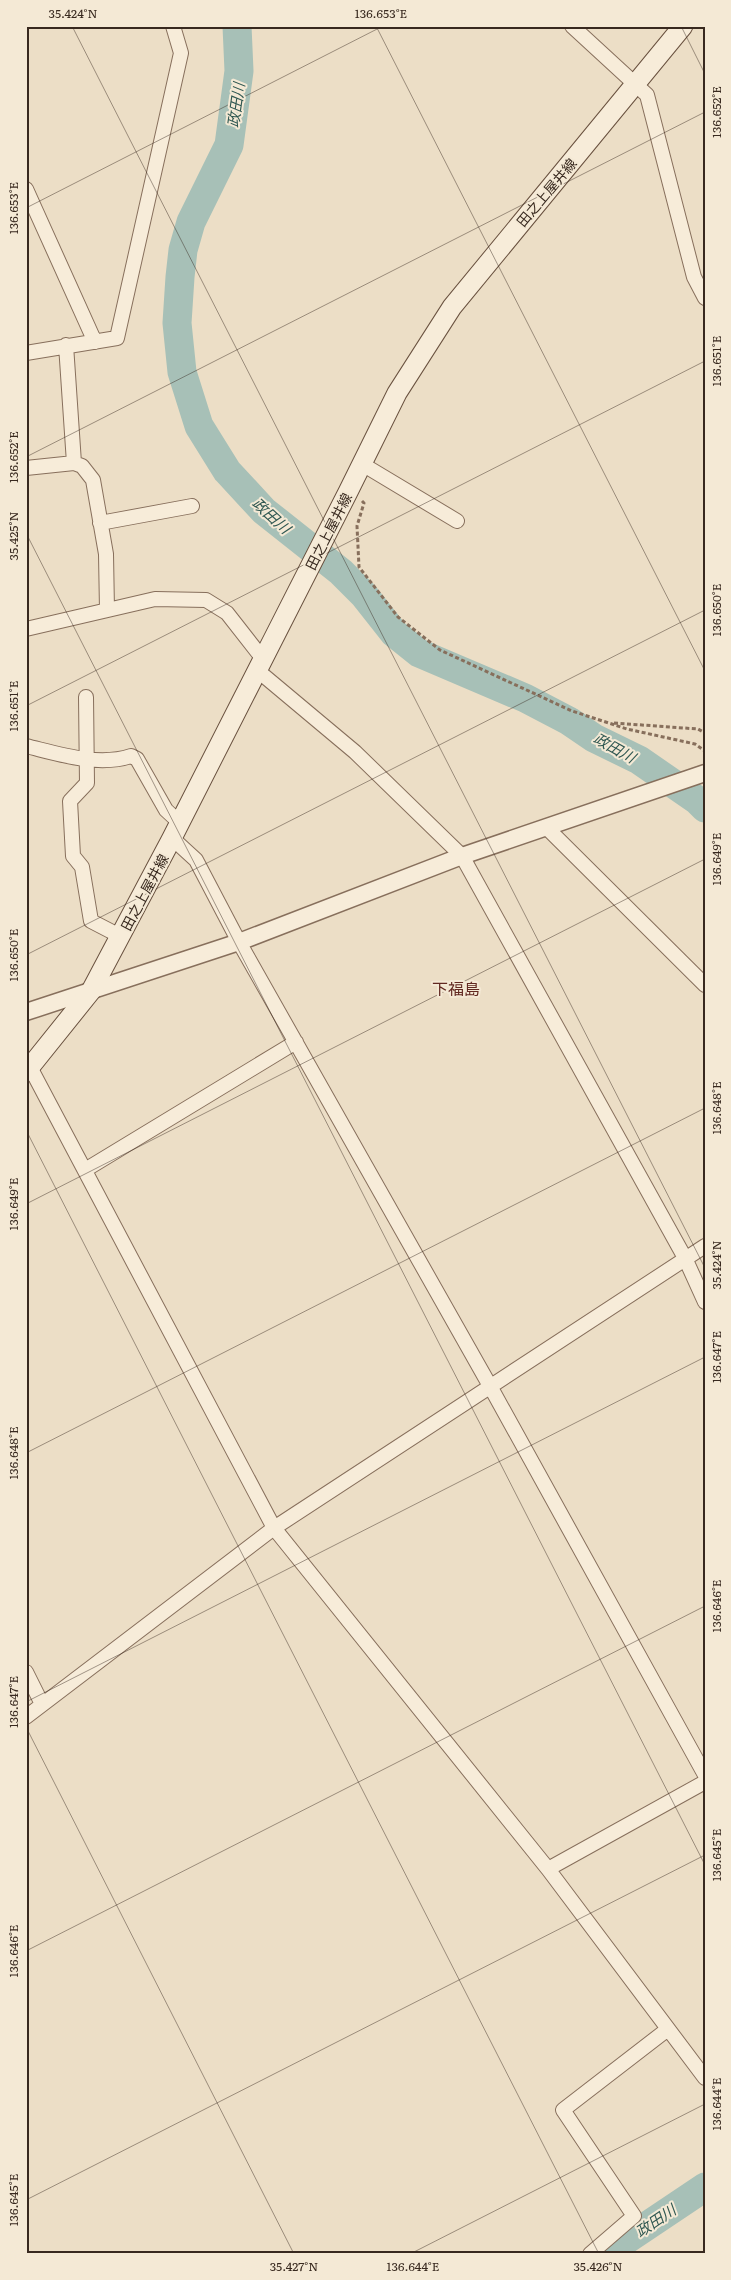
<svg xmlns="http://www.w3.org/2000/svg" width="731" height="2280" viewBox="0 0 731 2280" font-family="Literata,'Noto Sans JP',serif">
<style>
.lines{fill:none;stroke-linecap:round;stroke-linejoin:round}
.river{stroke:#a7c0b7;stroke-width:29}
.minor-casing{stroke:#876f5c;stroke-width:16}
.tertiary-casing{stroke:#876f5c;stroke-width:19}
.secondary-casing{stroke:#69513f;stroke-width:21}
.path{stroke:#876f5c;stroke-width:3;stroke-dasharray:4 2.5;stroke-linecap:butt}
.minor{stroke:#f7ecd9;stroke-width:14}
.tertiary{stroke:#f7ecd9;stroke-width:16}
.secondary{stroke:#f7ecd9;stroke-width:19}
.ticks{fill:none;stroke:#38291f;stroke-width:1;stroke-opacity:0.45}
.labels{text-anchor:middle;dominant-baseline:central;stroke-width:4;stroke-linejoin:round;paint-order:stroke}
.street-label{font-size:14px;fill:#38291f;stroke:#f4e9d5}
.water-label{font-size:15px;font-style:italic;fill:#2f5751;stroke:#f4e9d5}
.quarter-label{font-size:16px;fill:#622921;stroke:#f4e9d5}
.neatline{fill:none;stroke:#38291f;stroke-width:2}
.ticks-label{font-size:12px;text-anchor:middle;fill:#38291f}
</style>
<rect width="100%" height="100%" fill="#ecdec6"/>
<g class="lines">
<path class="river" d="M237 26 239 71 229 145 191 222 183 250 180 277 177 323 182 372 199 426 227 471 264 511 341 572 364 595 394 633 419 653 525 698 569 721 594 738 639 760 697 800 705 808
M605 2254 705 2187"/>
<defs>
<path id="minor" d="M572 26 647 95 694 277 705 298
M26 189 95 342
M66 345 74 463 82 466 93 480 106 554 107 610
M26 353 117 338 181 53 173 26
M362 464 457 521
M26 468 74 463
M100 523 192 506
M26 629 155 599 206 600 227 613 263 659
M257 670 355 752 462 856 685 1258 705 1302
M86 697 87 783 70 801 73 856 82 867 91 921 120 936
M26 746C59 754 98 767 131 756L137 759 166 810 180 823
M546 827 705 985
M172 838 196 860 239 942 490 1386 705 1775
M30 1067 274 1528 548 1869 705 2078
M85 1170 296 1042
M26 1672 42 1704
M26 1717 274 1528 705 1246
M548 1869 705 1782
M590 2254 634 2216 563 2110 668 2029"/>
<path id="tertiary" d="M26 1012 239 942 462 856 705 773"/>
<path id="secondary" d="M26 1072 91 991 172 838 348 492 397 393 452 307 683 26"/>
</defs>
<use href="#minor" class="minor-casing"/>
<use href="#tertiary" class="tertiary-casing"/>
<use href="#secondary" class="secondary-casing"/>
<path class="path" d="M362 501 364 503 357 526 359 567 398 617 440 650 572 711 627 729 695 744 705 751
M614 723 698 729 705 733"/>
<use href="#minor" class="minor"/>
<use href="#tertiary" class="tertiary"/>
<use href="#secondary" class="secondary"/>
</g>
<path class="ticks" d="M72 26 705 1268M376 26 705 671M681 26 705 74M26 208 383 26M26 457 705 112M26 533 705 1865M26 706 705 361M26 955 705 610M26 1130 599 2254M26 1204 705 859M26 1453 705 1108M26 1702 705 1357M26 1727 294 2254M26 1951 705 1606M26 2200 705 1855M410 2254 705 2104"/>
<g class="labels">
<g class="street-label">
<text transform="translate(546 192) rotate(-50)">田之上屋井線</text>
<text transform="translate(328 531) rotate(-63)">田之上屋井線</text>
<text transform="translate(144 892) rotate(-62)">田之上屋井線</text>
</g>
<g class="water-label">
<text transform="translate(235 105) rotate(-82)">政田川</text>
<text transform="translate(272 515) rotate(42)">政田川</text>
<text transform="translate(615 747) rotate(29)">政田川</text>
<text transform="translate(655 2220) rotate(-34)">政田川</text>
</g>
<g class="quarter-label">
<text x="456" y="988">下福島</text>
</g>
</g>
<rect width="731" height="2280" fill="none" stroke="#f4e9d5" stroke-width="55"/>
<rect x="28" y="28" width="676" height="2224" class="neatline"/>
<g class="ticks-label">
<text x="73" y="18">35.424°N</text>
<text x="381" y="18">136.653°E</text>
<text transform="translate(717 112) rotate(-90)" y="4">136.652°E</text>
<text transform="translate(14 208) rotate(-90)" y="4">136.653°E</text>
<text transform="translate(717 361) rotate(-90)" y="4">136.651°E</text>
<text transform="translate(14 457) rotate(-90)" y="4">136.652°E</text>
<text transform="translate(14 536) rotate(-90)" y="4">35.425°N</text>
<text transform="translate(717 610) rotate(-90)" y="4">136.650°E</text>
<text transform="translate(14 706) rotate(-90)" y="4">136.651°E</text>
<text transform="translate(717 859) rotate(-90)" y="4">136.649°E</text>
<text transform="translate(14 955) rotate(-90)" y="4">136.650°E</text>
<text transform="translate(717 1108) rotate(-90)" y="4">136.648°E</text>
<text transform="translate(14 1204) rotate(-90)" y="4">136.649°E</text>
<text transform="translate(717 1265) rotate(-90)" y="4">35.424°N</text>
<text transform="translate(717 1357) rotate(-90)" y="4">136.647°E</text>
<text transform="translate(14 1453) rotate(-90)" y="4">136.648°E</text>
<text transform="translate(717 1606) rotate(-90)" y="4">136.646°E</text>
<text transform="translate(14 1702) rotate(-90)" y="4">136.647°E</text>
<text transform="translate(717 1855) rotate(-90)" y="4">136.645°E</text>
<text transform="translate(14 1951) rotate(-90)" y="4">136.646°E</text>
<text transform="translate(717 2104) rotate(-90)" y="4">136.644°E</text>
<text transform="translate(14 2200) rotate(-90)" y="4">136.645°E</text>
<text x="294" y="2271">35.427°N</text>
<text x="413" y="2271">136.644°E</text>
<text x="598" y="2271">35.426°N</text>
</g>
</svg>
